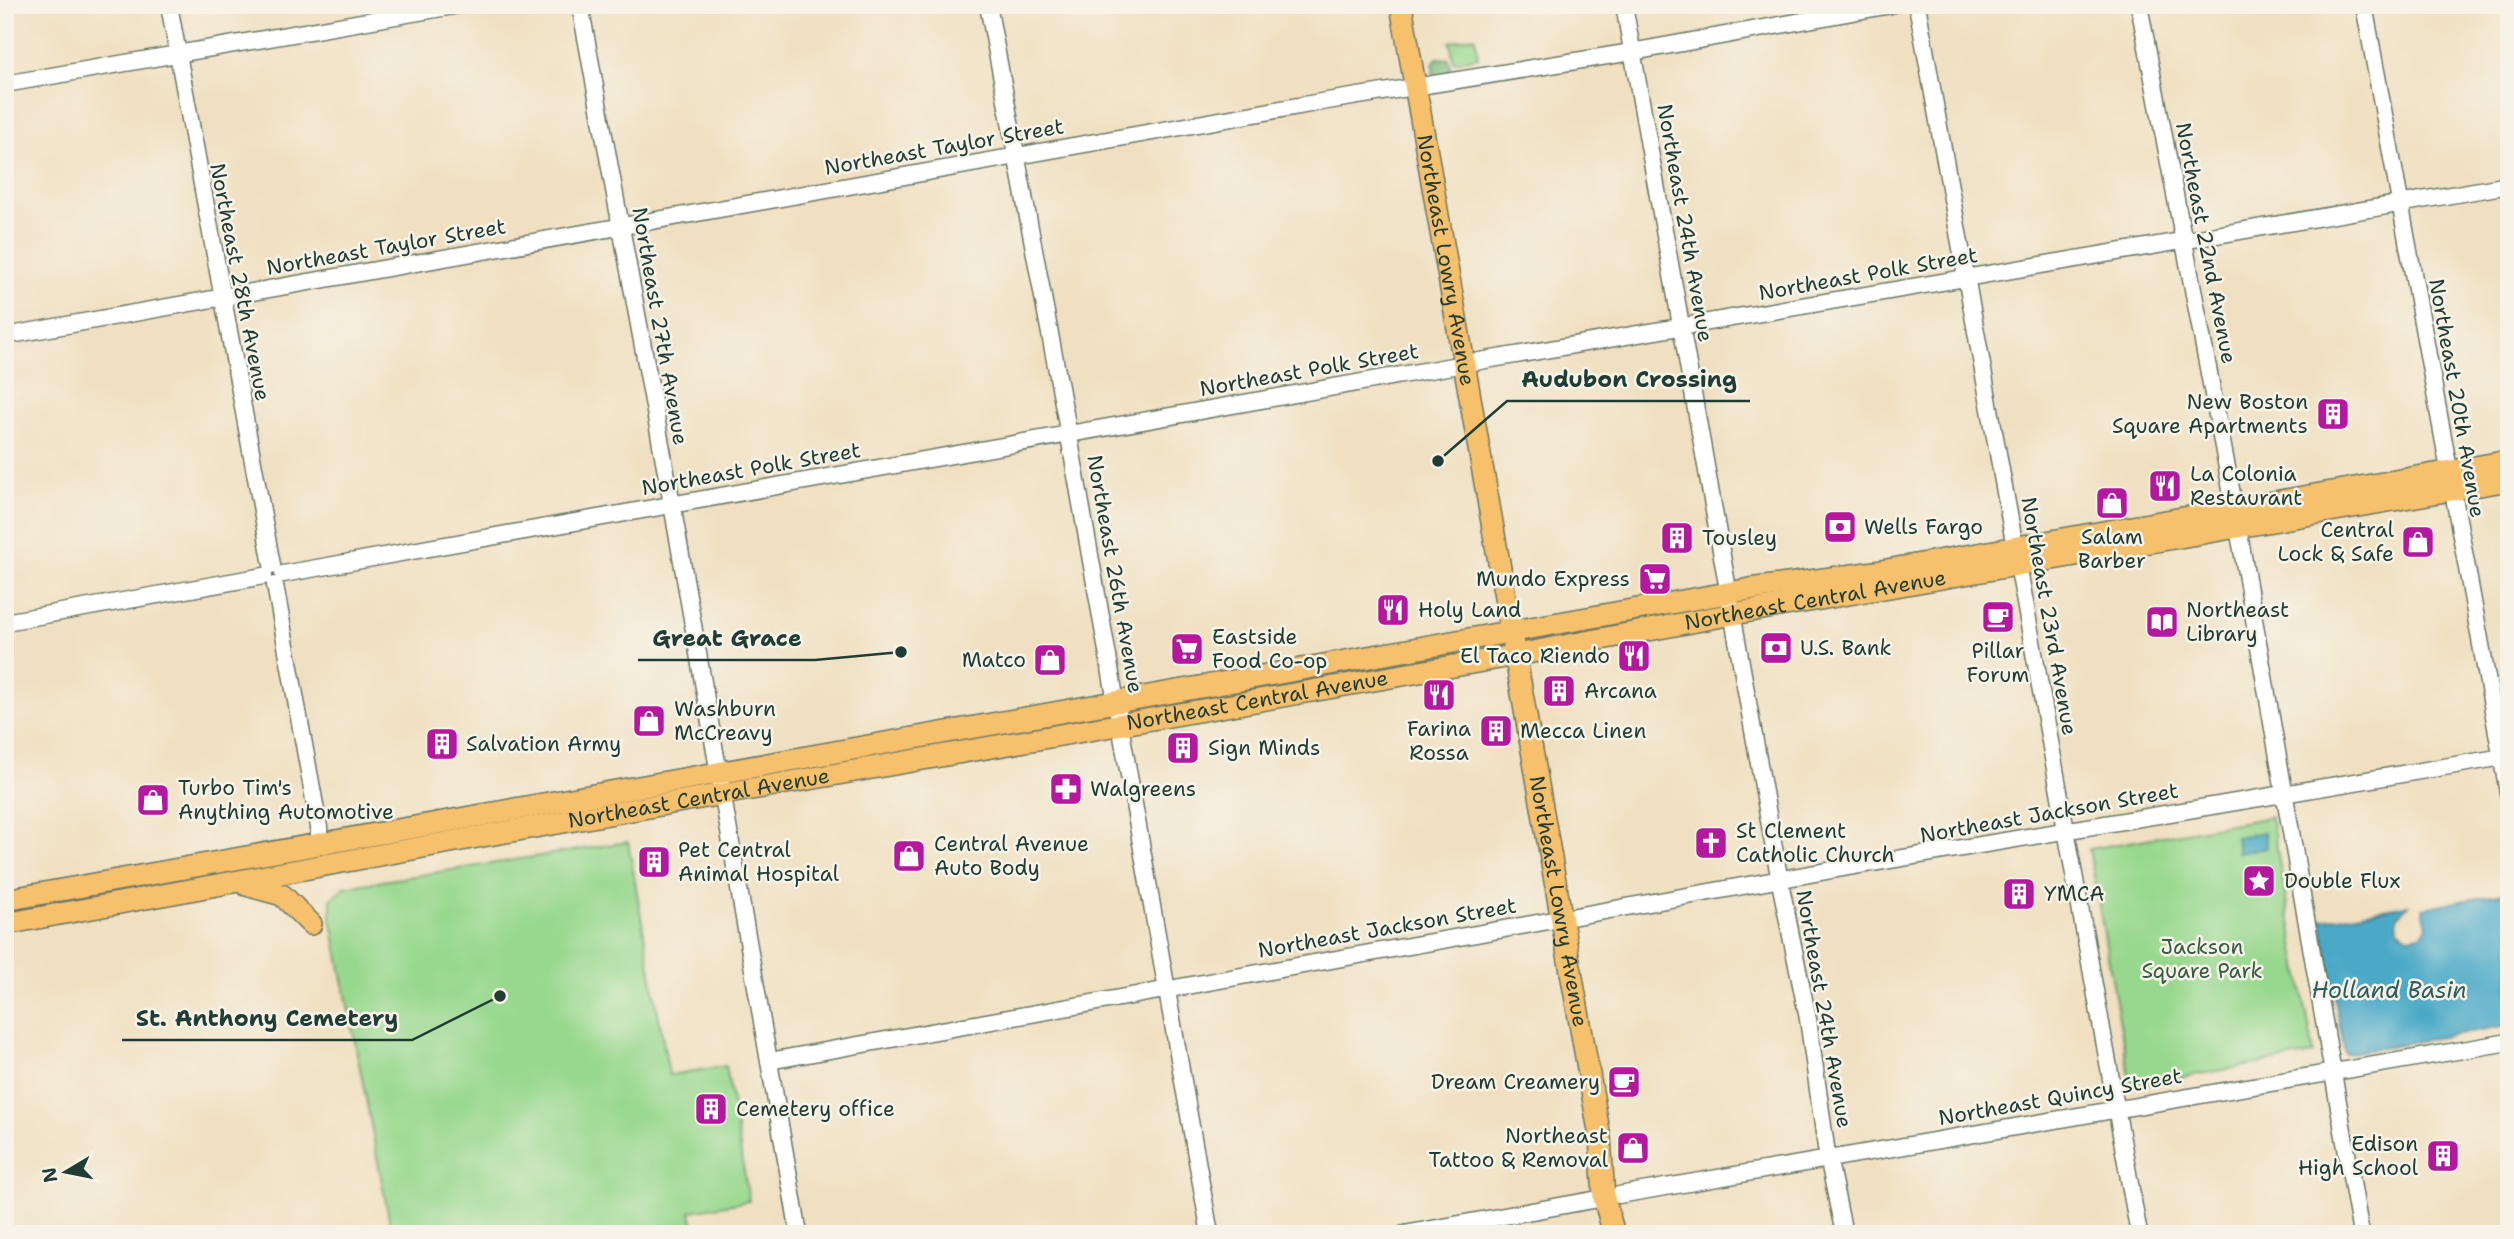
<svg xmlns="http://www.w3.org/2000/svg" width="2514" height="1239" viewBox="0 0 2514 1239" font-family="'Shantell Sans',sans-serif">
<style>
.green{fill:#98d88e;stroke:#5c8a61;stroke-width:2}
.forest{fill:#7ab879;stroke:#4c7a56;stroke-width:2}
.water{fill:#48a9c7;stroke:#34737e;stroke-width:2}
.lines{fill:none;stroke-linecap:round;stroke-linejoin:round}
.minor-casing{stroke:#687665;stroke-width:19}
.major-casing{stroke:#687665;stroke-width:24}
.minor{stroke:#fff;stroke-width:16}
.major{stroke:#f7c06c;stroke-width:21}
.labels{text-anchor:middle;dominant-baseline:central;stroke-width:5;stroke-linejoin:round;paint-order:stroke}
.street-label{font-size:21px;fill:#1f3d34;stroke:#f7f3e8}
.poi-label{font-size:21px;fill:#1f3d34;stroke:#f7f3e8;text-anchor:start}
.park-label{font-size:21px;fill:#375c46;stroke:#f7f3e8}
.water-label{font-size:23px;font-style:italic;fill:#2b5d60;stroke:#f7f3e8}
.leader{fill:none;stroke:#1f3d34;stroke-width:2.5}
.callout-dot{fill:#1f3d34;stroke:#f7f3e8;stroke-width:2.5}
.callout-label{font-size:23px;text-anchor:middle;font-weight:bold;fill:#1f3d34;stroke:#f7f3e8;stroke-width:5;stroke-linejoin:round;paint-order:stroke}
</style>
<rect width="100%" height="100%" fill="#f7f3e8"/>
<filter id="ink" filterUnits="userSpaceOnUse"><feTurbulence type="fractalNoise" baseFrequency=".0143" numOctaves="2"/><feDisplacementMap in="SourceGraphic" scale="14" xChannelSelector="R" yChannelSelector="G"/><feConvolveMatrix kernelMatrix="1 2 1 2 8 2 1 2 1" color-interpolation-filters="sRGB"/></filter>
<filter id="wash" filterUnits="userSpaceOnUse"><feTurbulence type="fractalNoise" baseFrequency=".00686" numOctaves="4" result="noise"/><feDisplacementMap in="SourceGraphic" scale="28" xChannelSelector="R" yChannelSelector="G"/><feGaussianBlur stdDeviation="1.57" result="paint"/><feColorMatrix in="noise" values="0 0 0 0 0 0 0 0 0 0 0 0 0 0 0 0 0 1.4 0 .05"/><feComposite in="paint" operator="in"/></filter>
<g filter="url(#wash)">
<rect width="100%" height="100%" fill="#f0e0c1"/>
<path class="green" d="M1475 36 1478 57 1454 62 1450 42Z
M2271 817 2314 1054 2131 1086 2089 849Z
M628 842 669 1075 726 1066 749 1201 691 1211 695 1234H392L331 918V899L345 887Z"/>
<path class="forest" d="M1437 58 1449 59 1452 77 1441 78 1433 74V64Z"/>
<path class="water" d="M2264 832 2267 848 2238 853 2236 837Z
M2509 892V1025L2345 1054 2321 920 2408 905 2397 918 2398 929 2408 937 2421 935 2427 927 2423 908Z"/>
</g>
<g filter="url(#ink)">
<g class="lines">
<defs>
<path id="minor" d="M169 5 272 565
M580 5 672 504 799 1234
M988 5 1066 419 1210 1234
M1624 5 1780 882 1808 1019 1826 1147 1844 1234
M1917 5 2139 1234
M2139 5 2235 510 2361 1234
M2364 5 2509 798
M5 84 459 5
M5 336 1321 102 1632 52 1891 5
M283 574 1480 361 2509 185
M275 585 319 827V843
M5 622 264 576
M769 1061 1849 867 2509 756
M1619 1195 2509 1042
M1404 1234 1604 1198"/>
<g id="major">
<path id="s1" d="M1401 5 1600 1137 1604 1198 1614 1234"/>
<path d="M246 885 282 895 311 924"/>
<path d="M5 900 1750 589 1875 572 2509 461"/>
<path id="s2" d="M5 924 483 836 1517 655 1733 614 2509 480"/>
</g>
</defs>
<use href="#minor" class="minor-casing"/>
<use href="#major" class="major-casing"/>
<use href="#minor" class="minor"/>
<use href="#major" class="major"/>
</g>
</g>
<defs>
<symbol id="building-square" viewBox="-11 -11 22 22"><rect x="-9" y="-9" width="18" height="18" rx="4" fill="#b5179e" stroke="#f7f3e8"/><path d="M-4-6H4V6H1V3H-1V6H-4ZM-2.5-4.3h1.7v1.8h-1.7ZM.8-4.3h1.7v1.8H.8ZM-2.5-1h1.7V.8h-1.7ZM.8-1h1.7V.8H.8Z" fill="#fff"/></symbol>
<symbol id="restaurant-square" viewBox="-11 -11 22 22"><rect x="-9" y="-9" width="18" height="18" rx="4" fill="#b5179e" stroke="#f7f3e8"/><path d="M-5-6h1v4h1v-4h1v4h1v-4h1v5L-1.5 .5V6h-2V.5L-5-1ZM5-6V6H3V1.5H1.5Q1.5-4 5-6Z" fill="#fff"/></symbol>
<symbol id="shop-square" viewBox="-11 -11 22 22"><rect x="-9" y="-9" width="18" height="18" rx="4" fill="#b5179e" stroke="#f7f3e8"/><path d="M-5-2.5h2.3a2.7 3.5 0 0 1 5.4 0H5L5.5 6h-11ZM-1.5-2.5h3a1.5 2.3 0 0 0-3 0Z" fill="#fff"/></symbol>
<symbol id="bank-square" viewBox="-11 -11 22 22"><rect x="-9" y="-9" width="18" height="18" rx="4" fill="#b5179e" stroke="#f7f3e8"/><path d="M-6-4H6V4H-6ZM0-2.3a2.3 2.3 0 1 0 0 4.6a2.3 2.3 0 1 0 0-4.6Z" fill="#fff"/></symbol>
<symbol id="supermarket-square" viewBox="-11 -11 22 22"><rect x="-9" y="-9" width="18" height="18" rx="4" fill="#b5179e" stroke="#f7f3e8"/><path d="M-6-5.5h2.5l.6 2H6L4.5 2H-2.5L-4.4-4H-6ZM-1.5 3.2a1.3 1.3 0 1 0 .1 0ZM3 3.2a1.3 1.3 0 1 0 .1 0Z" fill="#fff"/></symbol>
<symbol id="cafe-square" viewBox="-11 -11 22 22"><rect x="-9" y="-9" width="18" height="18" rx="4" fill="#b5179e" stroke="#f7f3e8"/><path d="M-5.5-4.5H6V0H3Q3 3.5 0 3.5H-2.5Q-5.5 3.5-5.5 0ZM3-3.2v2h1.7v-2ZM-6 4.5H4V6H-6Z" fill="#fff"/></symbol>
<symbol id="library-square" viewBox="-11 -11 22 22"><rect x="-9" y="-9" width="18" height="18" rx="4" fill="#b5179e" stroke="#f7f3e8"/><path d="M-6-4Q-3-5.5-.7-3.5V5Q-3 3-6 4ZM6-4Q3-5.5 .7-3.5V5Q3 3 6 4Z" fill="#fff"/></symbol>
<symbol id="pharmacy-square" viewBox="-11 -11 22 22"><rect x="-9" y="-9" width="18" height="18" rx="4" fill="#b5179e" stroke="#f7f3e8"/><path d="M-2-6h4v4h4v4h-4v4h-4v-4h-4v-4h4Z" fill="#fff"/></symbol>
<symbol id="church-square" viewBox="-11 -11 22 22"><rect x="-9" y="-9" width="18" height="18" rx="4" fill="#b5179e" stroke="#f7f3e8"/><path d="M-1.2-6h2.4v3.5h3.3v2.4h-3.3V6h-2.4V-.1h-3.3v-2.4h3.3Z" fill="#fff"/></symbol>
<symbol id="sight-square" viewBox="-11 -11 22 22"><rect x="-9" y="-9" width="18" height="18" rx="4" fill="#b5179e" stroke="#f7f3e8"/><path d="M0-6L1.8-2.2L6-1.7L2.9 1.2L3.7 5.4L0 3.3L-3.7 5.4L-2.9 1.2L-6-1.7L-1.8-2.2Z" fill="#fff"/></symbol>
</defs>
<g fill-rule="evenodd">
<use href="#building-square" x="2314" y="395" width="38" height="38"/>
<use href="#restaurant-square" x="2146" y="467" width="38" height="38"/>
<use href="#shop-square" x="2093" y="484" width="38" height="38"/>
<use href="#bank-square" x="1821" y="508" width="38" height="38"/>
<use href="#building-square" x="1658" y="519" width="38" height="38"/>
<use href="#shop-square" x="2399" y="523" width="38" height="38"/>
<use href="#supermarket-square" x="1636" y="560" width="38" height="38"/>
<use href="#restaurant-square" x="1374" y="591" width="38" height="38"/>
<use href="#cafe-square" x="1979" y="598" width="38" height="38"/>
<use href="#library-square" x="2143" y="603" width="38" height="38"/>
<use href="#bank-square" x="1757" y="629" width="38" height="38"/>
<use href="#supermarket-square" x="1168" y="630" width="38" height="38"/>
<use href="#restaurant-square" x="1615" y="637" width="38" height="38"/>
<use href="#shop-square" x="1031" y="641" width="38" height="38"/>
<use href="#building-square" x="1540" y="672" width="38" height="38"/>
<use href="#restaurant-square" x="1420" y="676" width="38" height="38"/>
<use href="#shop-square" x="630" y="702" width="38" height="38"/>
<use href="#building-square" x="1477" y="712" width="38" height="38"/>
<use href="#building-square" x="423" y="725" width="38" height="38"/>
<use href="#building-square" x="1164" y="729" width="38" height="38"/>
<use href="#pharmacy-square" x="1047" y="770" width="38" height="38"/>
<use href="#shop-square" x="134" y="781" width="38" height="38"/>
<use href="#church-square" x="1692" y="824" width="38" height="38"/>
<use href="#shop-square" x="890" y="837" width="38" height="38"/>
<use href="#building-square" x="635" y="843" width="38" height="38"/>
<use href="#sight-square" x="2240" y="862" width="38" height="38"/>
<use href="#building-square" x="2000" y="875" width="38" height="38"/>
<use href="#cafe-square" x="1605" y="1063" width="38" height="38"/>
<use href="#building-square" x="692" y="1090" width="38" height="38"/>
<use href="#shop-square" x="1614" y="1129" width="38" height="38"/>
<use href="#building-square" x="2424" y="1137" width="38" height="38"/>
</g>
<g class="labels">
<g class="street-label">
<text transform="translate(944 147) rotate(-10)">Northeast Taylor Street</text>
<text transform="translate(1685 223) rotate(80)">Northeast 24th Avenue</text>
<text transform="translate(2206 243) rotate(79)">Northeast 22nd Avenue</text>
<text transform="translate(386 247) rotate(-10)">Northeast Taylor Street</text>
<text stroke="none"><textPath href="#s1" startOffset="259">Northeast Lowry Avenue</textPath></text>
<text transform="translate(1868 274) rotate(-10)">Northeast Polk Street</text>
<text transform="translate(240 282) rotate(79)">Northeast 28th Avenue</text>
<text transform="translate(660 326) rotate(80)">Northeast 27th Avenue</text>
<text transform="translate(1309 370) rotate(-10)">Northeast Polk Street</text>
<text transform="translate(2457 398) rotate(80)">Northeast 20th Avenue</text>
<text transform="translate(751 469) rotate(-10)">Northeast Polk Street</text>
<text transform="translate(1115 574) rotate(80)">Northeast 26th Avenue</text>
<text stroke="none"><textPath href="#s2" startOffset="1839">Northeast Central Avenue</textPath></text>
<text transform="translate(2049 616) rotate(80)">Northeast 23rd Avenue</text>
<text stroke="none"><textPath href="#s2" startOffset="1272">Northeast Central Avenue</textPath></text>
<text stroke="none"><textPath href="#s2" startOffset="705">Northeast Central Avenue</textPath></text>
<text transform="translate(2049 813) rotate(-10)">Northeast Jackson Street</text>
<text stroke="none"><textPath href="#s1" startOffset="910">Northeast Lowry Avenue</textPath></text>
<text transform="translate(1387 928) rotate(-10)">Northeast Jackson Street</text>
<text transform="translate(1824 1009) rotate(80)">Northeast 24th Avenue</text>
<text transform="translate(2060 1097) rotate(-10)">Northeast Quincy Street</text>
</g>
<g class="poi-label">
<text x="2308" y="402" text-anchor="end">New Boston<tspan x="2308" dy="24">Square Apartments</tspan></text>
<text x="2190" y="474">La Colonia<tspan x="2190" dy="24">Restaurant</tspan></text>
<text x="1864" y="527">Wells Fargo</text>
<text x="2394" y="530" text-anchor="end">Central<tspan x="2394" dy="24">Lock &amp; Safe</tspan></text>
<text x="2112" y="537" text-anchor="middle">Salam<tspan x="2112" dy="24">Barber</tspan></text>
<text x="1702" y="538">Tousley</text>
<text x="1630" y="579" text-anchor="end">Mundo Express</text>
<text x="1418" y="610">Holy Land</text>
<text x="2186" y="610">Northeast<tspan x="2186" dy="24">Library</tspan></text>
<text x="1212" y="637">Eastside<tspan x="1212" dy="24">Food Co-op</tspan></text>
<text x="1800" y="648">U.S. Bank</text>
<text x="1998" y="651" text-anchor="middle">Pillar<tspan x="1998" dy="24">Forum</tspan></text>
<text x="1610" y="656" text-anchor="end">El Taco Riendo</text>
<text x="1026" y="660" text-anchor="end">Matco</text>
<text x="1584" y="691">Arcana</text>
<text x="674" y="709">Washburn<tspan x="674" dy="24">McCreavy</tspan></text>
<text x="1439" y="729" text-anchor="middle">Farina<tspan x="1439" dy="24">Rossa</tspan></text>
<text x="1520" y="731">Mecca Linen</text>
<text x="466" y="744">Salvation Army</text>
<text x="1208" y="748">Sign Minds</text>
<text x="178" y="788">Turbo Tim's<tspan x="178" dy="24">Anything Automotive</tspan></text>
<text x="1090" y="789">Walgreens</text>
<text x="1736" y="831">St Clement<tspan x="1736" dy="24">Catholic Church</tspan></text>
<text x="934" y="844">Central Avenue<tspan x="934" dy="24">Auto Body</tspan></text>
<text x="678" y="850">Pet Central<tspan x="678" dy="24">Animal Hospital</tspan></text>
<text x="2284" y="881">Double Flux</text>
<text x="2044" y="894">YMCA</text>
<text x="1600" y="1082" text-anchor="end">Dream Creamery</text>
<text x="736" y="1109">Cemetery office</text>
<text x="1608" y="1136" text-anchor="end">Northeast<tspan x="1608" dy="24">Tattoo &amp; Removal</tspan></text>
<text x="2418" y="1144" text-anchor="end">Edison<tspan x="2418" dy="24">High School</tspan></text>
</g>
<g class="park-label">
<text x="2202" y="947">Jackson<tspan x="2202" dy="24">Square Park</tspan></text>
</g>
<g class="water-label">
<text x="2389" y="990">Holland Basin</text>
</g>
</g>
<path class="leader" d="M1438 461L1507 401H1750M901 652L815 660H638M500 996L412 1040H122"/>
<g class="callout-dot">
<circle cx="1438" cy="461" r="7"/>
<circle cx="901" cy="652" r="7"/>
<circle cx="500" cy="996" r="7"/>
</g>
<g class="callout-label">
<text x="1629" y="387">Audubon Crossing</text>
<text x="727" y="646">Great Grace</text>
<text x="267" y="1026">St. Anthony Cemetery</text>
</g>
<rect width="2514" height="1239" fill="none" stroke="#f7f3e8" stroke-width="28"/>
<g transform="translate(66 1172) rotate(260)" stroke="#f7f3e8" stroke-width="5" paint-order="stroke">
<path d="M0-5L12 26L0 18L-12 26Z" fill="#1f3d34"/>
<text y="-10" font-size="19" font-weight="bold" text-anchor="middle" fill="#1f3d34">N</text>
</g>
</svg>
